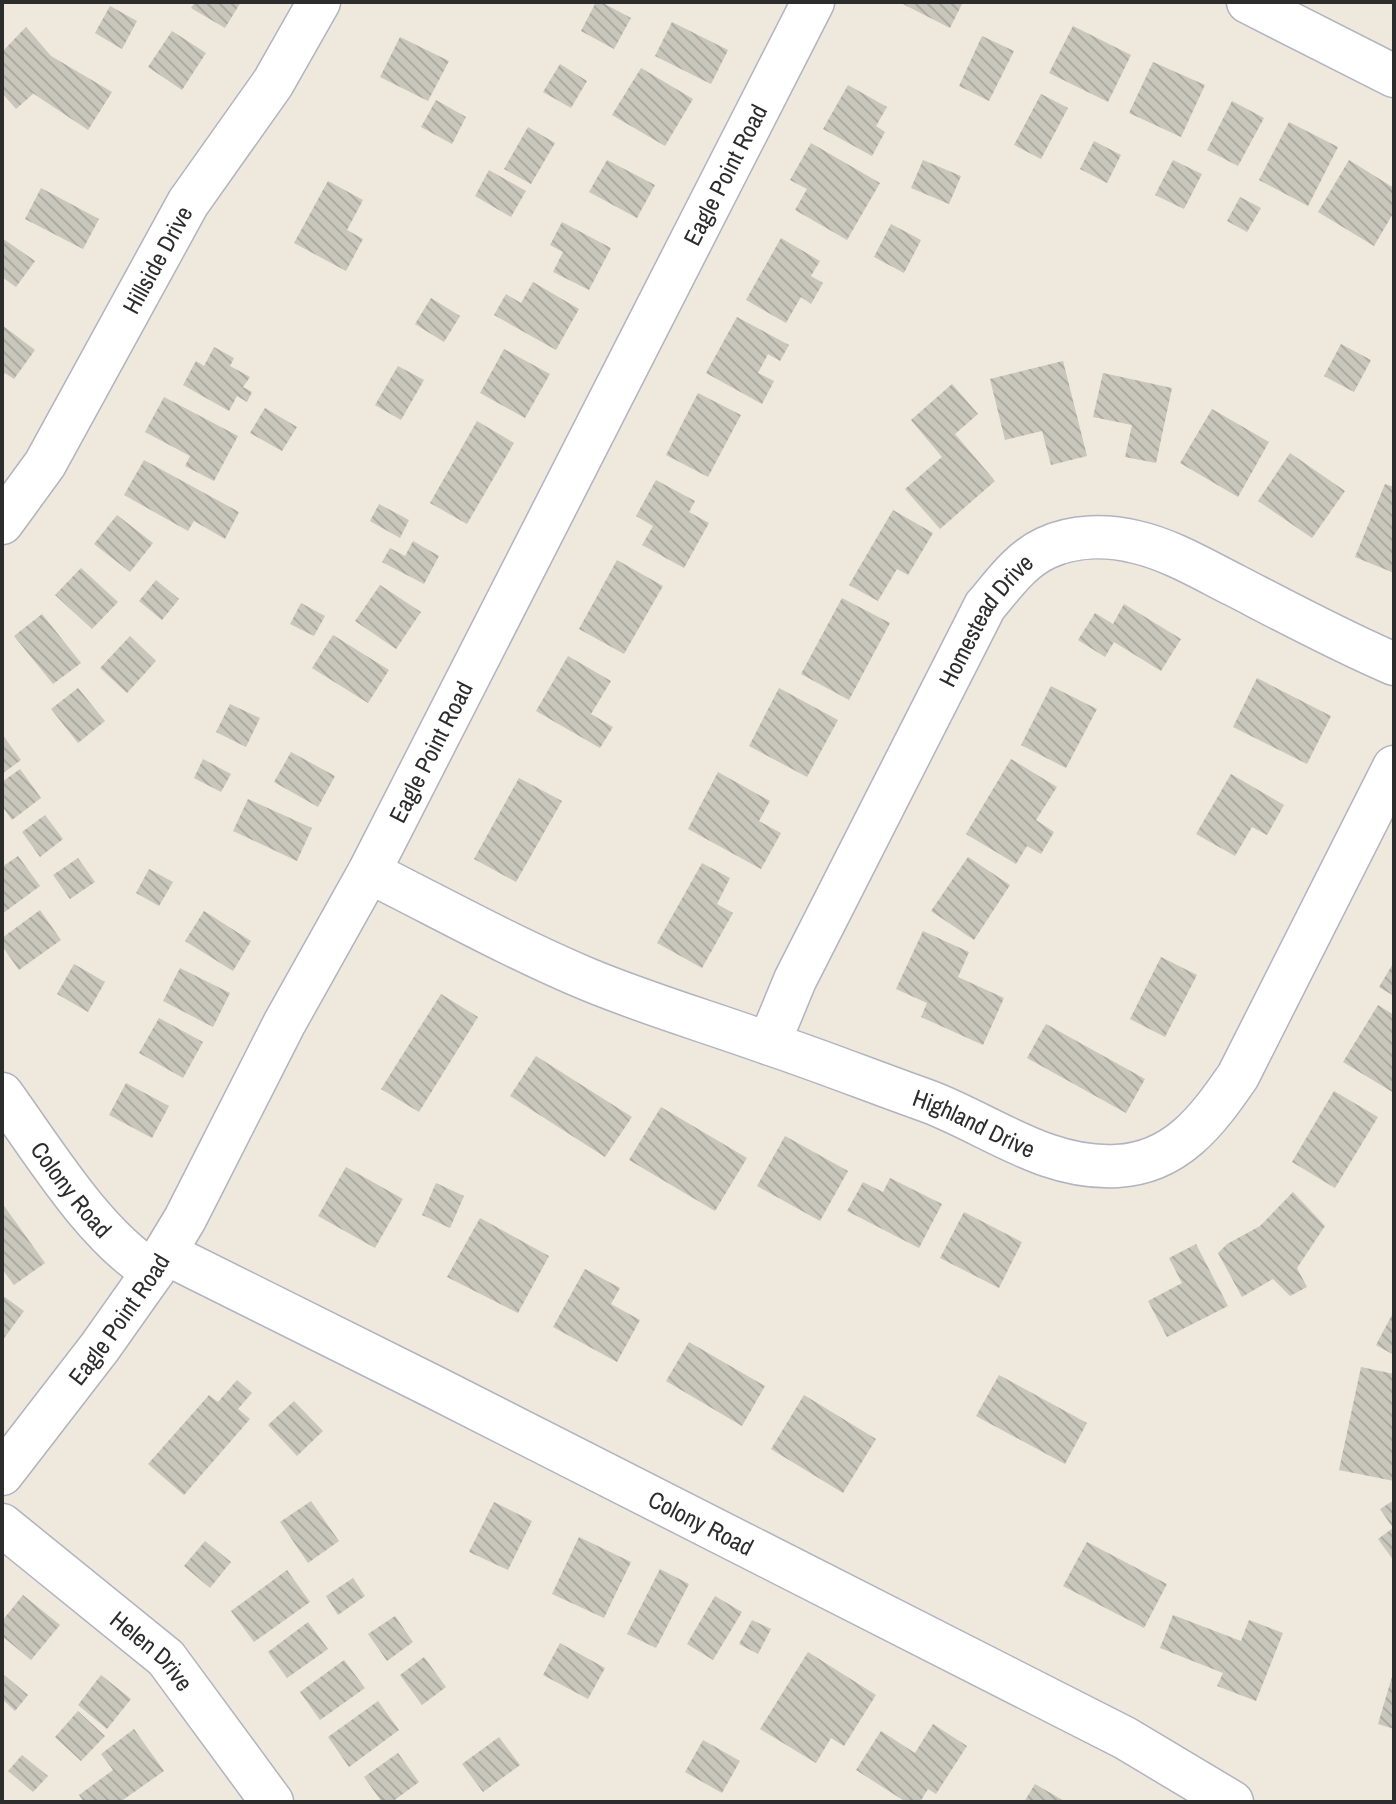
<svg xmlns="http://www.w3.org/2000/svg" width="1396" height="1804" viewBox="0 0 1396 1804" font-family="'Archivo Narrow',sans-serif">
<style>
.building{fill:url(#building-back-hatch)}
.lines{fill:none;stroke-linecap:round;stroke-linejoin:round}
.minor-casing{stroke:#b1b3c0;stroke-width:45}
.minor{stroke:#fff;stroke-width:42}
.labels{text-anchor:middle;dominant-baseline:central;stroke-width:7;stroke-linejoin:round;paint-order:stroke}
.street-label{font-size:24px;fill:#2c2c2c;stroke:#fff}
</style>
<defs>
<pattern id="building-back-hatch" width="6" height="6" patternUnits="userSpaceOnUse" patternTransform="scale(2)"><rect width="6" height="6" fill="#c9c6bc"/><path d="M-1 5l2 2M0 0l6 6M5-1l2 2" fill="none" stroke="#adaaa2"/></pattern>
</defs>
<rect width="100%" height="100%" fill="#eee8dd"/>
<path class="building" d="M195 2H241L225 28 191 8Z
M596 2H601L631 18 614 49 581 31Z
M899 2H963L950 28Z
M110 6 137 21 122 49 95 33Z
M672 22 728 50 711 84 655 56Z
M1073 26 1131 55 1108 102 1049 73Z
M26 27 51 56 112 92 88 130 31 92 33 94 16 109 2 93V52Z
M172 31 206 53 182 90 148 67Z
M982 36 1014 51 989 101 959 86Z
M400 37 449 61 428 101 380 77Z
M1153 62 1205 85 1181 137 1129 113Z
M560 64 587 81 571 108 543 92Z
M641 68 693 99 665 146 612 115Z
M848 85 887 107 876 126 885 132 872 156 823 129Z
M1041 94 1068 108 1041 159 1014 145Z
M436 100 466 117 452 144 421 127Z
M1232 101 1264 118 1238 166 1207 150Z
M1289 122 1338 147 1308 206 1259 180Z
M528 127 555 143 531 184 504 169Z
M1094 141 1121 155 1107 183 1080 169Z
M811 143 880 183 847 240 795 210 807 189 790 180Z
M607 160 655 185 637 218 589 192Z
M923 160 961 176 949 204 911 188Z
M1173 160 1202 174 1184 209 1155 195Z
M1349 160 1394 188V212L1374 246 1318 212Z
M489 170 526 191 511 217 475 196Z
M328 181 363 200 347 230 363 239 346 271 294 243Z
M41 188 99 219 83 249 25 219Z
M1240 197 1261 208 1247 232 1227 221Z
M562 222 611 248 589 290 553 272 563 252 550 245Z
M891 224 921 240 904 273 874 257Z
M2 238 35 261 16 287 2 277Z
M781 238 820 261 811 276 823 283 811 304 801 297 786 323 746 300Z
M533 282 579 309 556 350 494 315 506 294 521 303Z
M431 298 460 316 444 342 415 324Z
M737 317 789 345 780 361 768 354 758 373 774 381 762 404 706 373Z
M2 325 35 350 14 379 5 373 2 378Z
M1341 344 1371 360 1354 392 1324 376Z
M214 347 234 358 230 366 250 377 243 387 252 392 247 402 237 396 229 411 183 385 196 361 204 366Z
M504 349 550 374 525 418 480 393Z
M1063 361 1087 456 1051 465 1042 431 1005 440 990 379Z
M398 366 424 380 401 420 375 405Z
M1103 373 1172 388 1156 463 1125 457 1132 425 1093 417Z
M952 384 978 414 955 434 995 481 940 529 905 489 942 457 911 420Z
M698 393 741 415 708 477 666 455Z
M164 397 238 436 214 481 185 466 190 456 145 432Z
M265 408 297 427 282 451 250 433Z
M1212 409 1269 442 1238 497 1180 463Z
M477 421 514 443 467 524 430 503Z
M1290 453 1345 491 1312 538 1258 501Z
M144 460 239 512 225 539 194 521 188 531 124 495Z
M656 480 695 501 689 512 709 523 684 568 642 545 653 526 636 516Z
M1385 484 1394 487V573L1355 557Z
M379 504 409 520 400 538 370 521Z
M893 510 933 533 908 575 897 569 878 601 849 585Z
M117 515 153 543 130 572 94 544Z
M413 541 439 556 424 584 382 562 390 548 405 556Z
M617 560 663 586 624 654 579 629Z
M81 568 118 602 92 629 55 595Z
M156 580 179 599 162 620 139 601Z
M380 585 421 612 396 649 355 621Z
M842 598 890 623 849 700 801 674Z
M301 603 325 616 314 636 290 624Z
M1124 604 1181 639 1161 671 1114 642 1105 657 1078 640 1095 613 1113 624Z
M42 614 81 663 53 684 14 636Z
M333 635 389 670 368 703 312 668Z
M130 636 156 661 127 693 100 668Z
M568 656 611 681 591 714 613 727 600 748 536 711Z
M1257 678 1331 716 1307 764 1233 727Z
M1051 686 1097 709 1066 768 1021 745Z
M78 688 105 721 78 743 51 709Z
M779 688 838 720 807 777 749 746Z
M230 704 260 718 246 747 216 732Z
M2 734 21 760 2 774Z
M291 752 335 776 318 807 274 782Z
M203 759 231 774 221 792 194 778Z
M1011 759 1057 787 1036 820 1054 832 1041 854 1027 846 1016 864 966 834Z
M20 769 41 798 12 820 2 806V782Z
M718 772 770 801 759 821 781 833 761 869 688 829Z
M1231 774 1284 805 1267 835 1252 827 1235 856 1196 834Z
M519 778 562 801 516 882 474 859Z
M248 799 312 828 297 861 233 831Z
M45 815 63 839 40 857 22 832Z
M18 856 40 886 2 914V867Z
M968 857 1010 885 974 940 931 911Z
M78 858 95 882 70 899 53 875Z
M702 863 730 878 717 904 733 913 702 968 657 943Z
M149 869 173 882 159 906 136 893Z
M40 910 61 940 19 970 2 946V938Z
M204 911 251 941 233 971 185 941Z
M923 931 969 952 958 977 1004 998 983 1045 921 1017 927 1003 896 989Z
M1161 957 1197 975 1165 1037 1130 1019Z
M1394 962V996L1379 987Z
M74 964 105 982 88 1012 57 994Z
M180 968 230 993 213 1027 163 1001Z
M441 994 478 1017 419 1112 381 1089Z
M1378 1005 1394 1015V1093L1343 1062Z
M159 1018 203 1042 183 1078 139 1053Z
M1046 1024 1145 1079 1126 1113 1027 1058Z
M536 1056 632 1117 605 1157 510 1096Z
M126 1083 169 1106 152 1138 109 1115Z
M1334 1091 1378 1117 1335 1188 1292 1162Z
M661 1107 747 1158 715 1211 629 1160Z
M785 1136 848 1171 820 1221 757 1186Z
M346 1167 403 1199 375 1248 318 1216Z
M890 1178 942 1204 919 1248 847 1211 863 1182 883 1192Z
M436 1183 464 1196 450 1228 422 1215Z
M1293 1192 1325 1226 1297 1268 1307 1287 1290 1296 1273 1279 1242 1297 1218 1253 1227 1244 1260 1226Z
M2 1203 45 1263 14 1285 2 1269Z
M964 1212 1022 1242 999 1288 940 1258Z
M480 1218 549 1256 518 1313 447 1277Z
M1196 1244 1228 1306 1167 1337 1148 1301 1182 1283 1169 1258Z
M585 1269 620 1288 611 1304 640 1320 617 1362 553 1327Z
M2 1295 24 1311 2 1341Z
M1394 1311V1355L1376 1345Z
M689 1342 765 1386 742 1426 666 1381Z
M1361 1367 1394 1374V1481L1339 1470Z
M999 1375 1087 1423 1065 1464 976 1416Z
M237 1380 252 1393 238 1409 250 1419 184 1495 148 1464 209 1395 218 1402Z
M804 1395 876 1439 843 1493 771 1449Z
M294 1401 323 1431 297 1456 268 1425Z
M1394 1500V1561L1378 1539 1393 1528 1380 1509Z
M311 1501 339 1541 308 1563 280 1522Z
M494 1502 532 1521 508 1570 469 1552Z
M579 1537 631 1562 604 1618 552 1594Z
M205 1541 231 1562 210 1588 184 1566Z
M1087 1542 1167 1584 1144 1628 1063 1586Z
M660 1569 689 1584 656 1648 627 1634Z
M287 1570 310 1602 254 1642 231 1611Z
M353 1578 365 1596 338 1615 326 1596Z
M23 1595 60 1625 31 1660 2 1636V1621Z
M715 1596 742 1612 713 1660 687 1644Z
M1173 1615 1241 1641 1249 1620 1283 1633 1256 1701 1217 1686 1223 1673 1160 1648Z
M395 1616 413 1642 387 1661 368 1634Z
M752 1620 771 1629 758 1654 739 1644Z
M308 1622 328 1649 287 1678 268 1652Z
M560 1643 605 1668 588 1699 543 1675Z
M808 1652 876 1695 844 1746 831 1738 816 1763 760 1729Z
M424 1657 446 1687 422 1705 400 1675Z
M344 1660 365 1688 320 1720 300 1692Z
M1394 1670V1729L1378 1724Z
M2 1673 28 1695 15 1711 2 1699Z
M101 1675 131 1699 107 1729 78 1705Z
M378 1701 399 1730 349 1767 328 1737Z
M78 1711 105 1736 81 1761 55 1737Z
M933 1724 967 1746 936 1794 928 1789 920 1802H906L856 1770 881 1731 915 1753Z
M134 1729 164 1771 120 1802H84L79 1795 113 1770 101 1754Z
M499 1737 520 1765 483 1792 462 1764Z
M703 1740 740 1761 722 1793 685 1772Z
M398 1753 419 1782 392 1802H382L364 1777Z
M22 1755 48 1776 33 1792 8 1771Z
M1035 1784 1066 1802H1024Z"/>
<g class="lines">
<defs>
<g id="minor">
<path d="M1248 2 1394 76"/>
<path id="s1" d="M2 523 45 464 188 203 273 83 319 2"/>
<path id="s2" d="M369 872C441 908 513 948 587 979 647 1004 709 1022 770 1044 824 1062 876 1083 930 1102 992 1126 1047 1170 1117 1166 1176 1163 1207 1121 1238 1076L1394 767"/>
<path id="s3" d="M769 1043 795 980 985 606C1003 585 1020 560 1046 548 1074 535 1107 535 1136 542 1171 550 1204 570 1236 586 1288 613 1340 641 1394 664"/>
<path id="s4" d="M2 1094C44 1152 93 1234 153 1272"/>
<path id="s5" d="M165 1253 436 1388 1125 1738 1232 1802"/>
<path id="s6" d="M2 1474 100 1347 153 1272 185 1219 284 1024 369 872 813 2"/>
<path id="s7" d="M2 1525 166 1658 272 1802"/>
</g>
</defs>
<use href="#minor" class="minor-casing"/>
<use href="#minor" class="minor"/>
</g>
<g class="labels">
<g class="street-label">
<text stroke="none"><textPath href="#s6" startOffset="1490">Eagle Point Road</textPath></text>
<text stroke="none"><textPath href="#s1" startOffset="306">Hillside Drive</textPath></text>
<text stroke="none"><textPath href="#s3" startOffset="476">Homestead Drive</textPath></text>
<text stroke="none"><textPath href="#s6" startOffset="842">Eagle Point Road</textPath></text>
<text stroke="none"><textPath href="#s2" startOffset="656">Highland Drive</textPath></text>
<text stroke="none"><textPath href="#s4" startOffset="118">Colony Road</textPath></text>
<text stroke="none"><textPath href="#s6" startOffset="194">Eagle Point Road</textPath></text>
<text stroke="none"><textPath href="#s5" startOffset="600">Colony Road</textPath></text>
<text stroke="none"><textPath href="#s7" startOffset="196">Helen Drive</textPath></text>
</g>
</g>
<rect width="1396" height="1804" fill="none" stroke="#2c2c2c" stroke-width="8"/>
</svg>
